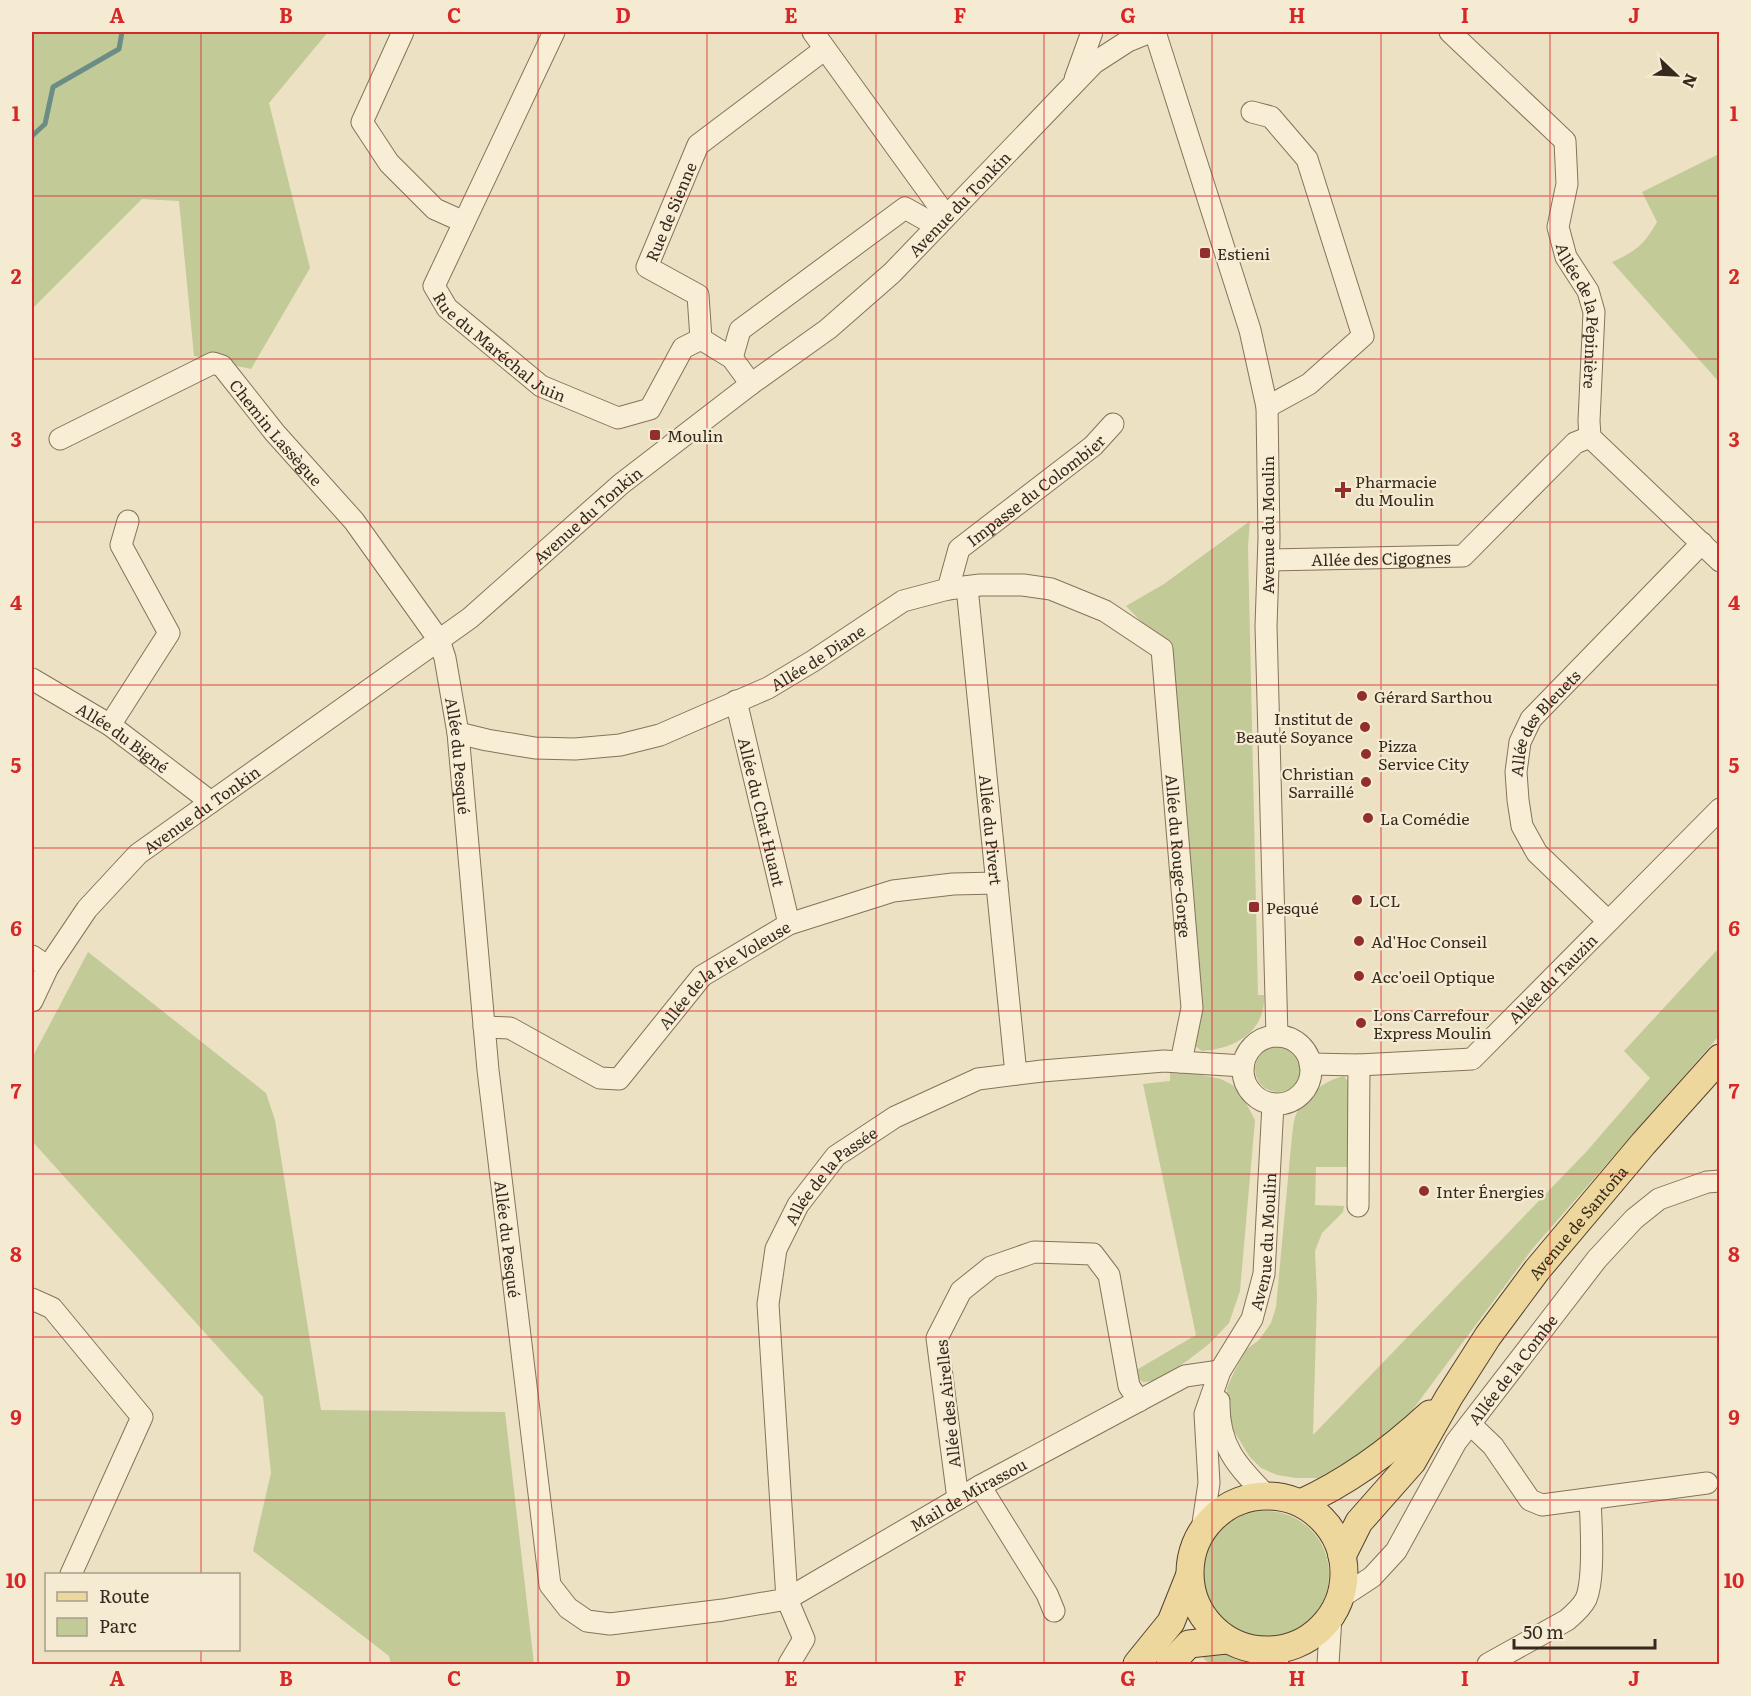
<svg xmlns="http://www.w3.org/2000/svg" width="1751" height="1696" viewBox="0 0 1751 1696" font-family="Literata,serif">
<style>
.green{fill:#c2ca97}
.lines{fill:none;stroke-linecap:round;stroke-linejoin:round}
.stream{stroke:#6c8d86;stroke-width:5}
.minor-casing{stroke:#85735a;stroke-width:23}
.major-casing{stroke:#53412e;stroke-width:29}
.minor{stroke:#f7eed5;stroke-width:21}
.major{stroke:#eed79c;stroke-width:27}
.grid{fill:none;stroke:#d62828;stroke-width:1.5;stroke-opacity:0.55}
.poi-dot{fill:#922f2d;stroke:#f4ebd2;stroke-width:2}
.labels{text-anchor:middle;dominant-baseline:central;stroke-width:4.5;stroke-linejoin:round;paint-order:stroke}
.street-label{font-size:16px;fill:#362a1e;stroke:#f4ebd2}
.poi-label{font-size:16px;fill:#362a1e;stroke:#f4ebd2;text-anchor:start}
.neatline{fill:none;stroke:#d62828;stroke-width:2}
.grid-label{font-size:20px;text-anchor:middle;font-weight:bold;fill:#d62828}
</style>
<rect width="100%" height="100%" fill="#ece1c3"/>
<path class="green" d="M32 32H328L269 103 310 268 251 369 194 356 179 201 142 199 32 309Z
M1719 154V382L1612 262C1636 251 1644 245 1657 222L1642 192Z
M1250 521 1248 547 1258 995H1264C1266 1032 1234 1049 1202 1051L1195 1046 1169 650 1126 606 1164 584Z
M1719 948V1036L1533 1248 1408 1416 1356 1459 1318 1478H1296L1277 1475 1261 1468 1249 1456 1234 1431 1228 1406 1227 1388 1235 1370 1247 1349 1259 1340 1271 1323 1276 1307 1292 1136C1293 1130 1293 1123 1295 1117 1302 1098 1324 1080 1344 1076L1353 1089 1350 1167H1316L1315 1205 1344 1206 1343 1212 1322 1233 1315 1251 1317 1296 1313 1435 1587 1151 1650 1078 1624 1051Z
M88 952 266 1093 275 1120 321 1410 505 1412 534 1664H391L389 1656 253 1551 271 1473 263 1397 32 1141V1058Z
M1255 1069a23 23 0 1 1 46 0a23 23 0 1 1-46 0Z
M1170 1073 1196 1074 1221 1079 1238 1088 1255 1120 1240 1291 1229 1323 1209 1344 1187 1361 1154 1381 1143 1382 1134 1376 1133 1372 1196 1335 1143 1084 1170 1081Z
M1203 1574a63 63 0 1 1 126 0a63 63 0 1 1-126 0Z
M1217 1651 1263 1663 1265 1664H1209L1199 1653Z"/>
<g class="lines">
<path class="stream" d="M32 136 45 124 53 87 119 49 122 32"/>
<defs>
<g id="minor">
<path d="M403 32 362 122 389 163 435 209 464 222"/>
<path id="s1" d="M554 32 434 286 447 308 541 386 618 418 650 409 683 348 701 339"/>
<path d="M813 32 946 216"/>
<path d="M1155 32 1250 330 1267 407 1269 538 1266 626 1277 1036"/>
<path id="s2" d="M1450 32 1565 141 1567 184 1558 227 1566 257 1588 291 1594 312 1589 421 1590 437 1720 561"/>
<path d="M1075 79 1092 32"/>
<path d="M1252 112 1271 117 1307 159 1363 336 1309 384 1267 407"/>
<path d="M732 358 740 330 905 208 937 226"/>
<path id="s3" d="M751 384 732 358 701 339 698 295 647 267 698 145 825 49"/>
<path id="s4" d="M60 439 213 363 222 366 275 433 354 521 439 640 445 658 458 733 488 1070 550 1585 568 1608 587 1621 610 1624 723 1610 787 1599 768 1304 776 1249 798 1205 836 1156 895 1117 978 1079 1042 1071 1164 1061 1243 1066"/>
<path id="s5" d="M1269 560 1463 556 1575 443 1590 437"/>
<path id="s6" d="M967 587 1016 1074"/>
<path id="s7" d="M948 589 959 549 1093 446 1113 424"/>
<path id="s8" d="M32 679 110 725 211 802"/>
<path id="s9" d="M736 701 789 924"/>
<path d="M110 725 169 633 121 545 128 521"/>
<path id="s10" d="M458 733 487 740 535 748 575 749 620 745 660 735 768 688 813 661 903 601 948 589 980 585H1023L1051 589 1105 611 1162 649 1192 1008 1181 1062"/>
<path id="s11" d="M1608 921 1537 853 1522 826 1518 800 1516 772 1520 742 1531 719 1702 543"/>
<path d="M32 956 48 967"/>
<path id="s12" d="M32 1001 48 967 87 909 138 854 470 618 621 484 751 384 828 329 892 273 1094 63 1128 41 1150 32"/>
<path id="s13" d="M484 1027 510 1028 600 1078 619 1079 702 976 789 924 893 891 953 884 997 883"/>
<circle cx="1277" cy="1070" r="34"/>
<path id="s14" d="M1310 1064 1359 1065 1472 1059 1720 809"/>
<path d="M1358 1206 1359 1065"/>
<path d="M32 1299 52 1308 142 1417 71 1574"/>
<path d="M1219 1401C1218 1446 1237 1466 1267 1496"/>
<path d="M1470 1424 1493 1446 1530 1500 1542 1505 1707 1483"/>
<path d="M980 1486 1047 1594 1054 1611"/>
<path d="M958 1499 937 1338 961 1291 991 1267 1034 1252 1093 1254 1109 1275 1129 1386 1139 1401"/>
<path id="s15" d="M1202 1530 1209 1483 1205 1414 1220 1371 1252 1319 1264 1274 1273 1104"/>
<path id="s16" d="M1340 1598 1372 1577 1396 1551 1456 1442 1597 1259 1634 1219 1659 1199 1707 1182 1720 1181"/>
<path d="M1265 1651 1278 1664"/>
<path id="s17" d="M789 1664 804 1639 787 1599 980 1486 1185 1376 1220 1371"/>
<path d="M1328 1664 1331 1617"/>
<path d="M1488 1664 1567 1620C1574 1614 1582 1607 1586 1599 1595 1578 1591 1523 1590 1499"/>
</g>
<g id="major">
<circle cx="1267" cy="1573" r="77"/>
<path d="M1301 1503C1350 1481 1391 1450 1430 1414"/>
<path id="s18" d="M1342 1556 1359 1522 1412 1462 1449 1397 1488 1336 1537 1270 1643 1144 1720 1058"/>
<path d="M1137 1664 1171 1622 1189 1577"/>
<path d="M1170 1664 1189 1644 1226 1640"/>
</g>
</defs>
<use href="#minor" class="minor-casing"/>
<use href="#major" class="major-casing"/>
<use href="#minor" class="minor"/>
<use href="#major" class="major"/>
</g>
<path class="grid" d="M201 32V1574M370 32V1664M538 32V1664M707 32V1664M876 32V1664M1044 32V1664M1212 32V1664M1381 32V1664M1550 32V1664M32 196H1720M32 359H1720M32 522H1720M32 685H1720M32 848H1720M32 1011H1720M32 1174H1720M32 1337H1720M32 1500H1720M201 1650V1664"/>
<g class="poi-dot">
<rect x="1199" y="247" width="12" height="12" rx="3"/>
<rect x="649" y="429" width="12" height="12" rx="3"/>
<path d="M1340 481h6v6h6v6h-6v6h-6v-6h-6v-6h6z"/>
<circle cx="1362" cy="696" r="6"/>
<circle cx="1365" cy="727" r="6"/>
<circle cx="1366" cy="754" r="6"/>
<circle cx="1366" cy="782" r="6"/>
<circle cx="1368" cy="818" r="6"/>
<circle cx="1357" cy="900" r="6"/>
<rect x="1248" y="901" width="12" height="12" rx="3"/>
<circle cx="1359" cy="941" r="6"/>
<circle cx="1359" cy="976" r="6"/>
<circle cx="1361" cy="1023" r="6"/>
<circle cx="1424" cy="1191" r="6"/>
</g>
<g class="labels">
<g class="street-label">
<text stroke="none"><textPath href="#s12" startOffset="1232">Avenue du Tonkin</textPath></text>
<text stroke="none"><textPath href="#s3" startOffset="231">Rue de Sienne</textPath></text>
<text stroke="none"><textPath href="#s2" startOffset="339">Allée de la Pépinière</textPath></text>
<text stroke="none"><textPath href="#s1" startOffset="372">Rue du Maréchal Juin</textPath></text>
<text stroke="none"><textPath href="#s4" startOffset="266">Chemin Lassègue</textPath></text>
<text stroke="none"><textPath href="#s7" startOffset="138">Impasse du Colombier</textPath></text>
<text stroke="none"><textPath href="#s12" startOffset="746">Avenue du Tonkin</textPath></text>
<text transform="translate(1267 525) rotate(-90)">Avenue du Moulin</text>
<text stroke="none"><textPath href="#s5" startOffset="112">Allée des Cigognes</textPath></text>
<text stroke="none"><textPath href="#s10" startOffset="381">Allée de Diane</textPath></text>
<text stroke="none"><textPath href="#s11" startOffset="242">Allée des Bleuets</textPath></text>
<text stroke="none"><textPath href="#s8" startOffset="108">Allée du Bigné</textPath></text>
<text stroke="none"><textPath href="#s4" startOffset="648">Allée du Pesqué</textPath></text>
<text stroke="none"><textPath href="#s12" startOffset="260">Avenue du Tonkin</textPath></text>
<text stroke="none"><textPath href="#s9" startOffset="114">Allée du Chat Huant</textPath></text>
<text stroke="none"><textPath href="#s6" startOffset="244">Allée du Pivert</textPath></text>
<text stroke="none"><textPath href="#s10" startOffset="968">Allée du Rouge-Gorge</textPath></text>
<text stroke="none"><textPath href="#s13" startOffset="298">Allée de la Pie Voleuse</textPath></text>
<text stroke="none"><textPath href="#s14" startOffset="276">Allée du Tauzin</textPath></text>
<text stroke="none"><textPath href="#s4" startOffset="2181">Allée de la Passée</textPath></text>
<text stroke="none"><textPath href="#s18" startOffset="410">Avenue de Santoña</textPath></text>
<text stroke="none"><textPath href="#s4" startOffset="1134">Allée du Pesqué</textPath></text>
<text stroke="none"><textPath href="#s15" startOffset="302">Avenue du Moulin</textPath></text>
<text stroke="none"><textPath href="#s16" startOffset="290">Allée de la Combe</textPath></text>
<text transform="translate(947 1404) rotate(-96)">Allée des Airelles</text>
<text stroke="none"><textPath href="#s17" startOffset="282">Mail de Mirassou</textPath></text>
</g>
<g class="poi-label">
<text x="1217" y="253">Estieni</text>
<text x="667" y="435">Moulin</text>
<text x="1355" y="481">Pharmacie<tspan x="1355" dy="18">du Moulin</tspan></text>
<text x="1374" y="696">Gérard Sarthou</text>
<text x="1353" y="718" text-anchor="end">Institut de<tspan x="1353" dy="18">Beauté Soyance</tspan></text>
<text x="1378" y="745">Pizza<tspan x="1378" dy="18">Service City</tspan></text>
<text x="1354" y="773" text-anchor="end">Christian<tspan x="1354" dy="18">Sarraillé</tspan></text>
<text x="1380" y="818">La Comédie</text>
<text x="1369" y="900">LCL</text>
<text x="1266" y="907">Pesqué</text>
<text x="1371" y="941">Ad'Hoc Conseil</text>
<text x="1371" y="976">Acc'oeil Optique</text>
<text x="1373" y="1014">Lons Carrefour<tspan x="1373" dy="18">Express Moulin</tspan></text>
<text x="1436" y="1191">Inter Énergies</text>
</g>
</g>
<rect width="1751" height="1696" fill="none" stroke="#f4ebd2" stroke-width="66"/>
<rect x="45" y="1573" width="195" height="78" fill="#f4ebd2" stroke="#a89e8a" stroke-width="1.5"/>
<rect x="57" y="1592" width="30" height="9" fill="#eed79c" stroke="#a89e8a" stroke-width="1.5"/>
<text x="99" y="1603" font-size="18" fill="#362a1e">Route</text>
<rect x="57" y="1618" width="30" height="18" fill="#c2ca97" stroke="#a89e8a" stroke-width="1.5"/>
<text x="99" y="1633" font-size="18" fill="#362a1e">Parc</text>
<g transform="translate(1676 75) rotate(113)" stroke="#f4ebd2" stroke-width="4.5" paint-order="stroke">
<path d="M0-4.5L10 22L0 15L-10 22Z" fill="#362a1e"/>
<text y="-9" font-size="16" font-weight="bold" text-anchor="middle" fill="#362a1e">N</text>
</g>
<path d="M1514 1639v9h141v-9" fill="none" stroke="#362a1e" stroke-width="3"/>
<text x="1523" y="1639" font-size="18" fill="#362a1e" stroke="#f4ebd2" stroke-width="4.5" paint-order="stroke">50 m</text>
<rect x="33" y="33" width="1685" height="1630" class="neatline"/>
<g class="grid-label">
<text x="117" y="23">A</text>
<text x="286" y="23">B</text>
<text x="454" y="23">C</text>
<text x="623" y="23">D</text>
<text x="791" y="23">E</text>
<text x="960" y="23">F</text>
<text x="1128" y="23">G</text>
<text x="1297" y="23">H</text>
<text x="1465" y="23">I</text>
<text x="1634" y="23">J</text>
<text x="16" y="121">1</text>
<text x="1734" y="121">1</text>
<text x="16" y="284">2</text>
<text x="1734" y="284">2</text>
<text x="16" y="447">3</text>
<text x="1734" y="447">3</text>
<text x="16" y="610">4</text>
<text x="1734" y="610">4</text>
<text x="16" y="773">5</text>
<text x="1734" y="773">5</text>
<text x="16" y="936">6</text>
<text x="1734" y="936">6</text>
<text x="16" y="1099">7</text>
<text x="1734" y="1099">7</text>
<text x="16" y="1262">8</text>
<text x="1734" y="1262">8</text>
<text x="16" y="1425">9</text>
<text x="1734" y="1425">9</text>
<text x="16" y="1588">10</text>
<text x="1734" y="1588">10</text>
<text x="117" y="1686">A</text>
<text x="286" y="1686">B</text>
<text x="454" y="1686">C</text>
<text x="623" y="1686">D</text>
<text x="791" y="1686">E</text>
<text x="960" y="1686">F</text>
<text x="1128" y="1686">G</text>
<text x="1297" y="1686">H</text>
<text x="1465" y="1686">I</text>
<text x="1634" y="1686">J</text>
</g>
</svg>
